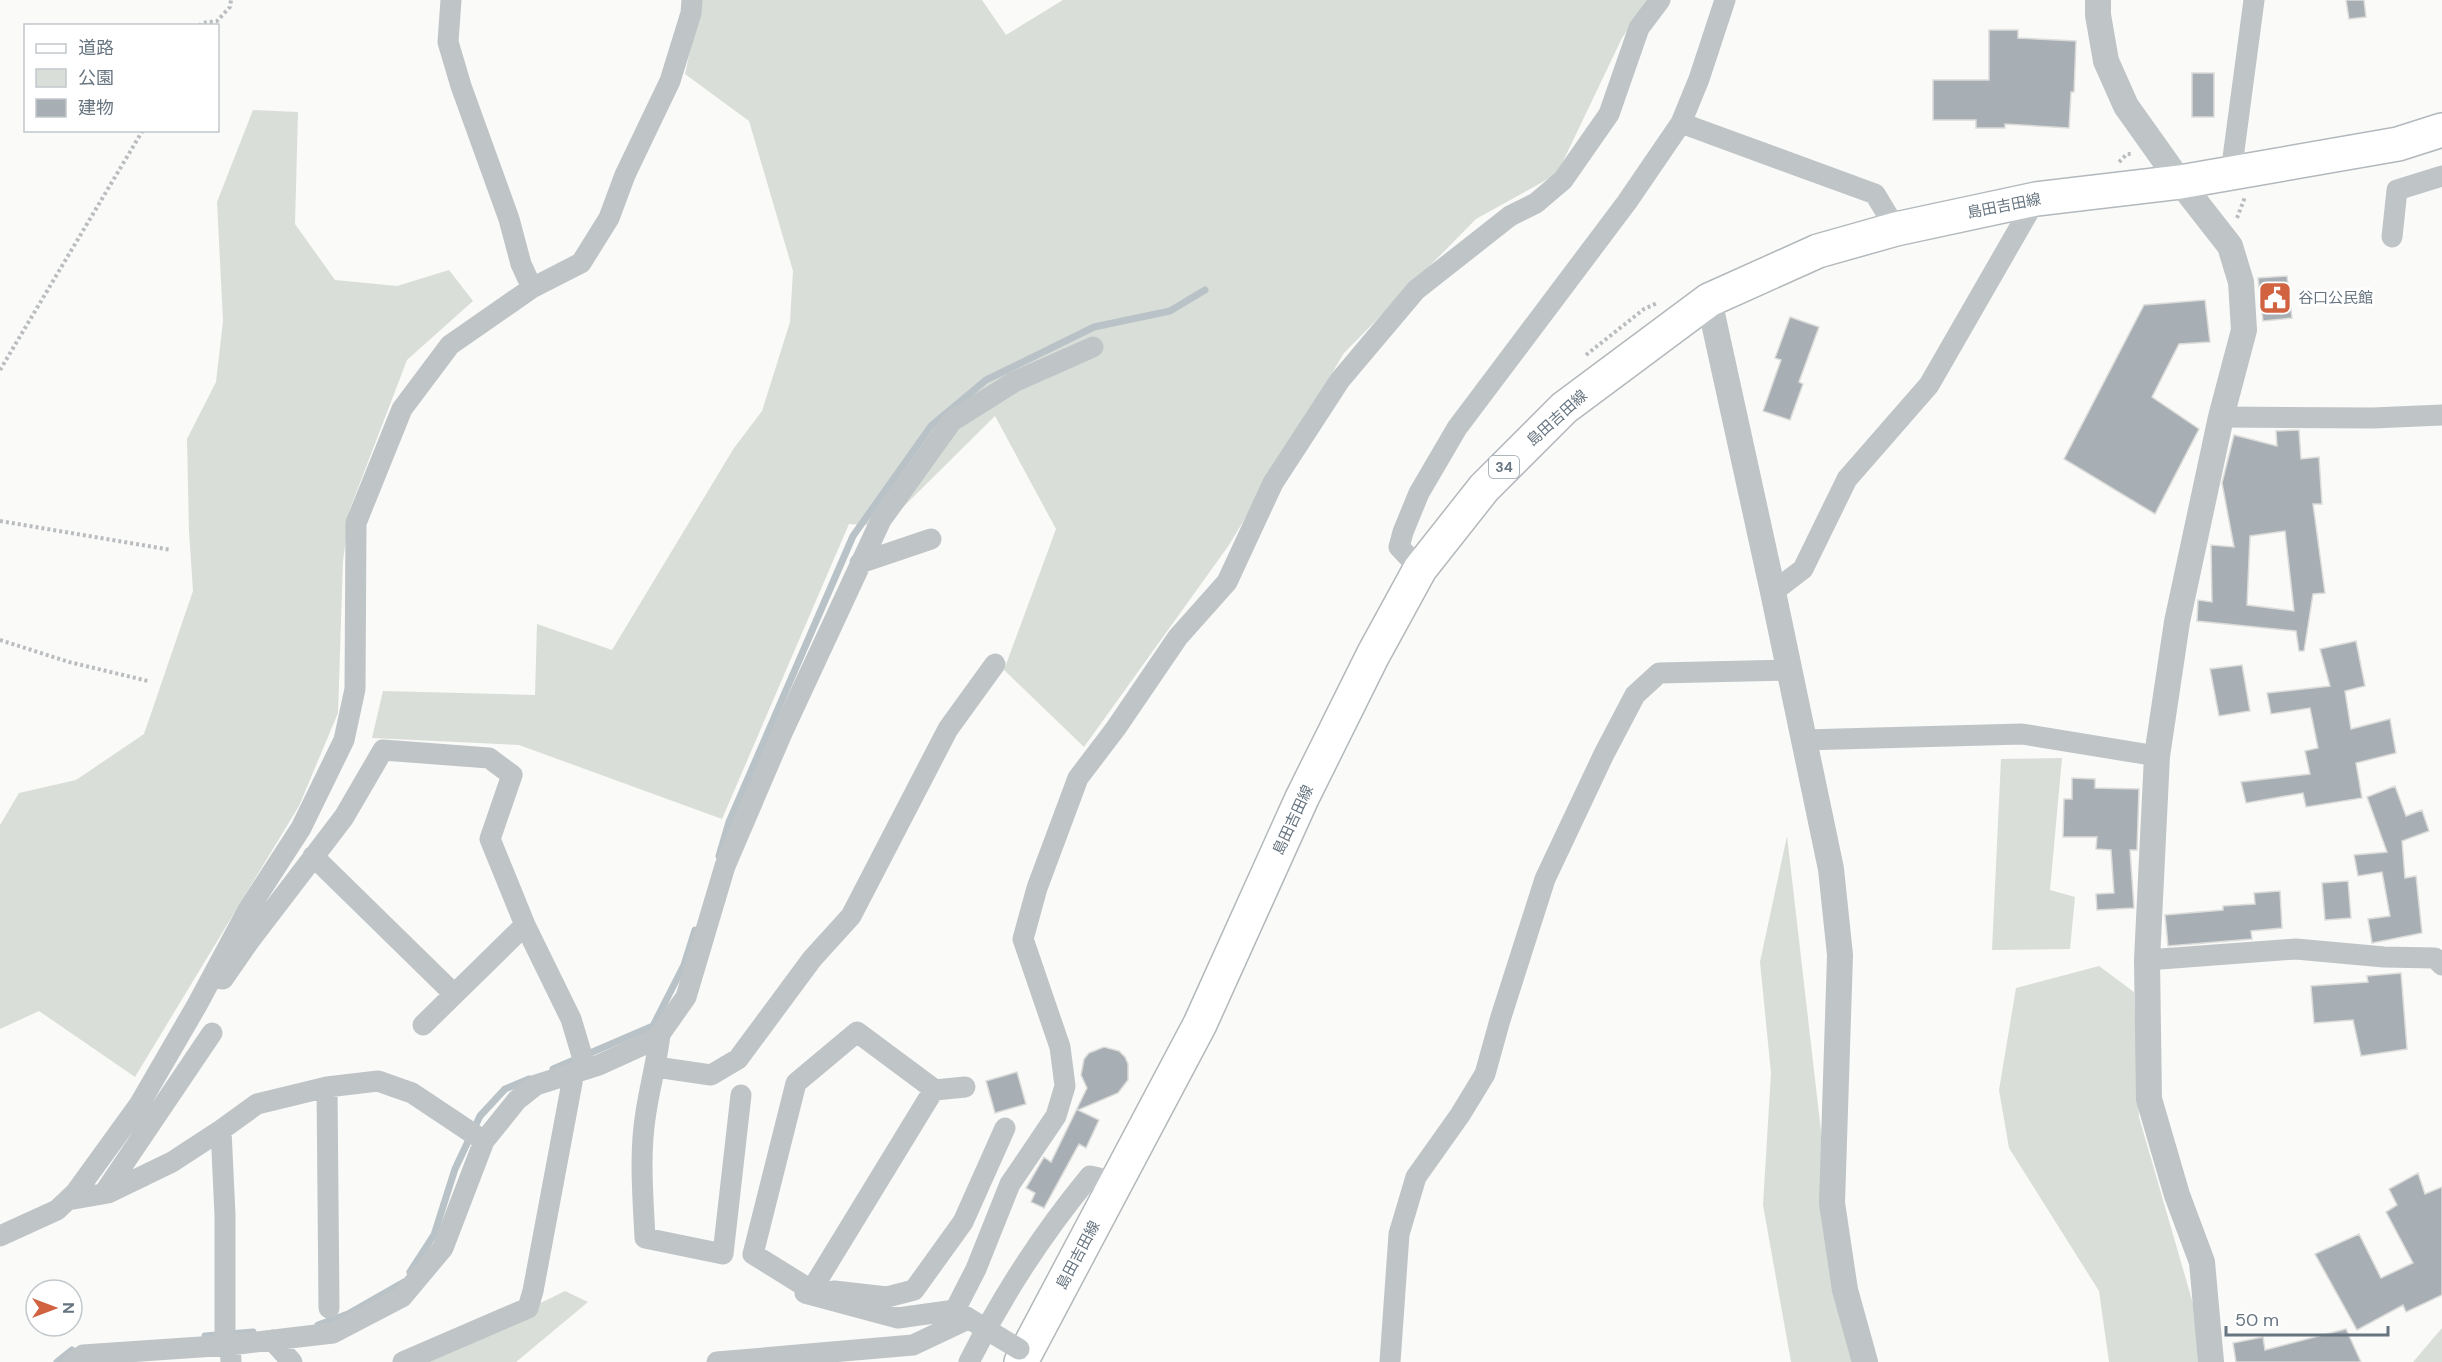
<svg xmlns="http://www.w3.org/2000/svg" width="2442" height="1362" viewBox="0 0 2442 1362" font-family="'DM Sans','Noto Sans JP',sans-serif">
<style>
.green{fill:#daded8}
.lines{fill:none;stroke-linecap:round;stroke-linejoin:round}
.stream{stroke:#b9c3c7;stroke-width:7}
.building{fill:#a7afb4;stroke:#dcdcda;stroke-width:1.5;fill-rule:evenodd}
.primary-casing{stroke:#b3b8bc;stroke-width:36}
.path{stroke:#babdc0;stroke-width:4;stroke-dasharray:3 3;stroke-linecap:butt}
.minor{stroke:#bfc4c7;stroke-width:21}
.tertiary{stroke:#bfc4c7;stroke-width:26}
.primary{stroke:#fff;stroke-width:33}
.minor-bridge{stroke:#bfc4c7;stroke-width:21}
.labels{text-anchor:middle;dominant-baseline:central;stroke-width:6;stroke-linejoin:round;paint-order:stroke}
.shield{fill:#fff;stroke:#959ea6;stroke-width:1.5}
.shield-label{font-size:14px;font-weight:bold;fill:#677580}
.street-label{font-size:15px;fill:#677580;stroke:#fff}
.poi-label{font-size:15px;fill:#677580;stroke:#fff;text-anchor:start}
</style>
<rect width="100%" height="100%" fill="#fafaf8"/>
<path class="green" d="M701 0H982L1006 35 1063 0H1648L1622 38 1557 174 1476 219 1344 353 1229 545 1084 747 1004 670 1056 529 995 416 884 526 849 524 722 819 519 745 372 738 383 691 535 695 537 624 612 650 734 448 762 411 790 322 793 271 749 121 685 74Z
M253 110 298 112 295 224 335 280 397 286 449 270 473 301 407 360 350 509 343 561 338 713 299 806 135 1077 39 1011 0 1029V825L19 793 76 780 144 734 193 591 189 531 187 439 216 382 223 321 217 202Z
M2062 758 2050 890 2075 897 2070 949 1992 950 2001 759Z
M1787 836 1843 1322 1856 1362H1791L1763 1205 1771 1073 1760 962Z
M2099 966 2134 992 2139 1117 2194 1307 2198 1362H2109L2099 1291 2009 1148 1999 1090 2016 988Z
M565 1291 588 1302 516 1362H420Z
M2442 1328V1362H2413Z"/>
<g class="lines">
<path class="stream" d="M719 856 729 822 853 536 931 426 986 380 1094 327 1170 311 1205 290
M553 1069 653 1026 684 965 695 930
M410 1272 434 1235 455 1169 480 1116 505 1089 529 1079
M318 1325 348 1314 404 1282
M205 1336 253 1332
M57 1362 72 1350"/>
</g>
<path class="building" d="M2346 0H2364L2366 17 2349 19Z
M1989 30H2018V38L2076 41 2074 92H2071L2069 128 2005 124V128H1976V120H1933V80H1989Z
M2192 73H2214V117H2192Z
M2287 276 2292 318 2263 321 2258 278Z
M2205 300 2210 342 2179 344 2152 397 2199 429 2155 514 2064 459 2144 305Z
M1790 317 1819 327 1799 382 1803 384 1790 420 1763 411 1781 360 1775 358Z
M2299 430 2301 459 2319 457 2322 504H2313L2325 593 2313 594 2304 651H2299L2296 631 2197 621 2198 600 2212 602 2211 545 2234 547 2222 483 2234 435 2277 446 2276 431ZM2285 531 2294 611 2247 605 2250 536Z
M2356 641 2365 686 2345 691 2351 729 2390 719 2396 753 2356 763 2362 798 2306 807 2303 793 2246 803 2241 782 2310 774 2305 751 2318 748 2310 708 2271 714 2267 693 2330 686 2320 649Z
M2242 665 2250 711 2219 716 2210 669Z
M2072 778 2095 779V788L2139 789 2137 850H2130L2134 908 2097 910 2096 894 2114 893 2111 850 2096 849 2097 837H2063L2064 799H2072Z
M2395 786 2406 816 2422 810 2429 831 2402 841 2405 878 2416 876 2422 933 2372 943 2368 919 2390 916 2382 872 2358 876 2354 855 2387 852 2367 797Z
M2348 881 2351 918 2325 920 2322 883Z
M2280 891 2282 928 2251 931 2252 939 2168 946 2165 915 2223 910V906L2255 904 2254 893Z
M2401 973 2407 1049 2361 1056 2353 1020 2314 1023 2311 986 2368 982 2367 976Z
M1104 1047 1119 1051 1125 1057 1128 1064V1080L1118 1093 1078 1110 1099 1120 1086 1148 1079 1144 1044 1208 1031 1202 1035 1193 1026 1188 1044 1157 1051 1162 1087 1088 1081 1075 1084 1059 1089 1053Z
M1017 1072 1026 1104 995 1113 986 1081Z
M2418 1173 2425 1194 2442 1187V1295L2406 1312 2403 1305 2357 1330 2315 1254 2359 1234 2381 1278 2413 1263 2386 1212 2397 1205 2389 1189Z
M2346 1329 2361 1362H2236L2233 1343 2263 1337 2265 1350Z"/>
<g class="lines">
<defs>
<path id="primary" d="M1021 1362 1200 1024 1302 798 1373 655 1420 569 1484 488 1564 408 1709 300 1818 251 1896 229 2036 199 2180 182 2398 144 2442 130"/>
</defs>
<use href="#primary" class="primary-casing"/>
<path class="path" d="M200 26 201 23 217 21 230 7 231 0
M2119 162 2127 154H2132
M2237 218 2245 197
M1586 355 1644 309 1657 303
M0 370 143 130
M0 521 171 550
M0 640 69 662 148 681"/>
<path class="minor" d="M451 0 448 42 461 86 509 219 521 264 532 288
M1681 123 1875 194 1896 229
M2231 173 2254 0
M2392 237 2397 190 2442 176
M2221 417 2373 418 2442 415
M860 563 931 539
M1420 569 1399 547 1403 532 1419 493 1457 428 1627 202 1681 123 1699 79 1725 0
M1773 592 1803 569 1847 479 1929 385 2036 199
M1803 740 2022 734 2157 756
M313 856 454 994
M2147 960 2296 949 2384 957 2435 958 2442 965
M223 979 250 940 344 817 383 750 489 758 512 775 490 839 525 925 571 1019 586 1069
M423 1025 525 925
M660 1034 686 997 725 866 782 733 881 520 952 421 1014 382 1093 347
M656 1067 711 1075 738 1059 812 959 851 916 948 729 995 664
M221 1130 257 1104 327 1087 329 1308
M484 1141 517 1100 536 1085 599 1065 654 1040 660 1034C657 1061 650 1086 646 1112 639 1153 643 1197 645 1238L723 1254 741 1095
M104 1193 212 1033
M68 1200 108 1193 172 1162 221 1130 225 1215V1345
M0 1236 57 1210 76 1192 139 1105 197 1005 248 910 301 828 344 740 355 689 356 523 402 409 450 345 532 288 581 263 609 218 625 175 670 81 691 13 692 0
M805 1293 898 1318 955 1310 994 1334
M826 1293 834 1291 887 1297 914 1290 963 1222 1005 1128
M819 1295 753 1254 796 1083 857 1032 935 1090
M819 1295 817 1281 930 1096 935 1090 965 1087
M955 1310 976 1269 1010 1184 1056 1116 1065 1086 1060 1047 1023 939 1037 888 1078 778 1116 728 1178 637 1227 582 1273 483 1340 380 1416 290 1510 216 1536 203 1563 180 1609 114 1639 28 1660 0
M272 1340 292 1362
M230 1345 333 1333 402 1297 443 1248 484 1141 412 1093 378 1081 327 1087
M73 1362 83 1355 230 1345 231 1362
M403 1362 528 1308 533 1291 574 1072
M717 1362 913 1345 968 1319
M969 1362C1002 1296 1043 1233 1090 1176L1116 1182
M1390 1362 1399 1234 1416 1177 1460 1115 1485 1074 1500 1020 1545 879 1604 754 1635 695 1659 673 1789 670"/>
<path class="tertiary" d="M2098 0V15L2106 61 2126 106 2180 182 2230 246 2241 282 2244 330 2221 417 2177 622 2157 756 2147 960 2149 1099 2177 1195 2202 1262 2211 1362
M1709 300 1773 592 1831 869 1840 955 1832 1203 1845 1290 1865 1362"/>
<use href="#primary" class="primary"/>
<path class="minor-bridge" d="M994 1334 1019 1349"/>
</g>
<defs>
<symbol id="civic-square" viewBox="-11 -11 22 22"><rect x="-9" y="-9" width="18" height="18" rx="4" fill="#d16341" stroke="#fff"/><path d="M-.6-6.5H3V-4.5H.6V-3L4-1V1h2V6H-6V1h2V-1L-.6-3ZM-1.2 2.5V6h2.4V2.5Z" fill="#fff"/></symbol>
</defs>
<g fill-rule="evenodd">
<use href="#civic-square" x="2256" y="279" width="38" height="38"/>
</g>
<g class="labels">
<rect class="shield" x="1489" y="456" width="30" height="22" rx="4.5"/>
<g class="shield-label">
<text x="1504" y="467">34</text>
</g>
<g class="street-label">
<text transform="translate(2004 206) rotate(-11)">島田吉田線</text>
<text transform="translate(1557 418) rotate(-42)">島田吉田線</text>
<text transform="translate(1293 820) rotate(-65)">島田吉田線</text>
<text transform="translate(1078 1255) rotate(-62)">島田吉田線</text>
</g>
<g class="poi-label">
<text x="2298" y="298">谷口公民館</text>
</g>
</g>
<rect x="24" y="24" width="195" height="108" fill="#ffffff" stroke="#c2c8cc" stroke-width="1.5"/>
<rect x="36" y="44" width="30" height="9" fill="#ffffff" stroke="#c2c8cc" stroke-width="1.5"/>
<text x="78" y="54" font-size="18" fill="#677580">道路</text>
<rect x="36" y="69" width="30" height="18" fill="#daded8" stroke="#c2c8cc" stroke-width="1.5"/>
<text x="78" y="84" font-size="18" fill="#677580">公園</text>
<rect x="36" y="99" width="30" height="18" fill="#a7afb4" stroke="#c2c8cc" stroke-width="1.5"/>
<text x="78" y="114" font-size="18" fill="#677580">建物</text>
<g transform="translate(54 1308) rotate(90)"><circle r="28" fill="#ffffff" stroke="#c2c8cc" stroke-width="1.5"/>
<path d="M0-4.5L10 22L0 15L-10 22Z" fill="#d16341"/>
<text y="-9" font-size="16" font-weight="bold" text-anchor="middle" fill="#677580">N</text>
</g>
<path d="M2226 1326v9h162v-9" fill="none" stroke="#677580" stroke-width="3"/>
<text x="2235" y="1326" font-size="18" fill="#677580" stroke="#ffffff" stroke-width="4.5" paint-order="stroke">50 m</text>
</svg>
